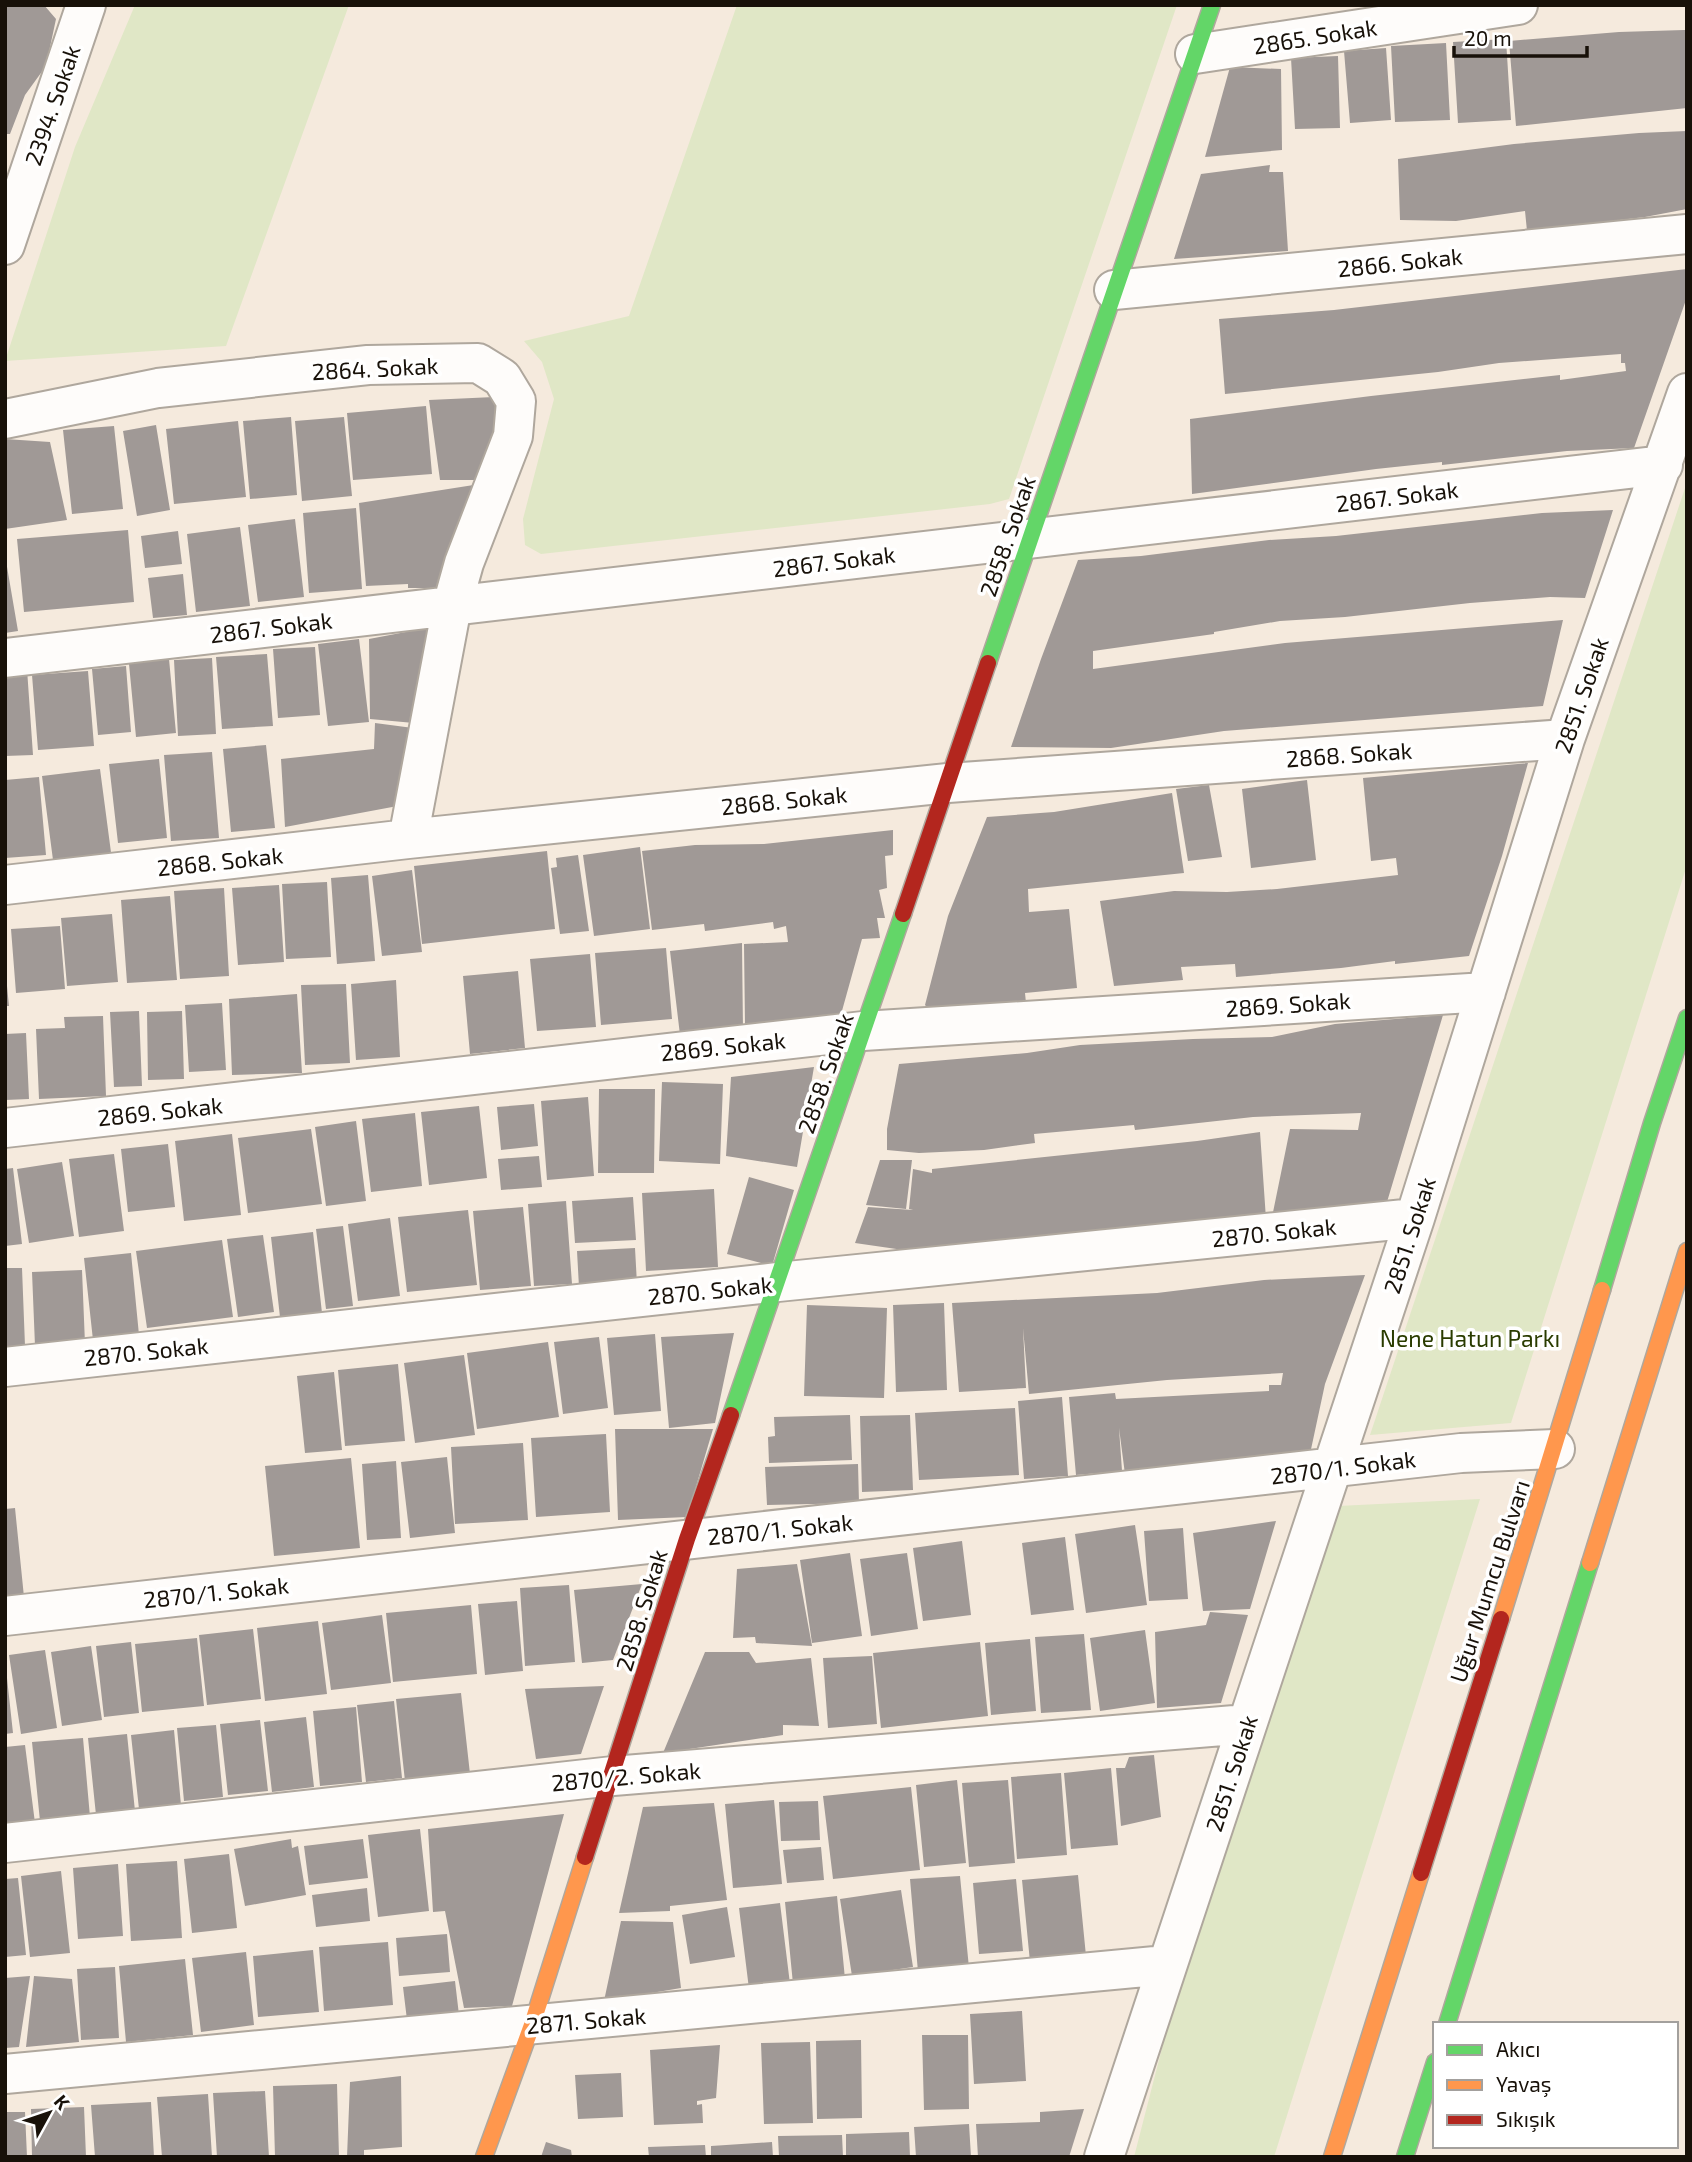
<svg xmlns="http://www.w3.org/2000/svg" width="1692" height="2162" viewBox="0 0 1692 2162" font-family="'Exo 2',sans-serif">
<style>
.green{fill:#e0e7c6}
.building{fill:#a09996}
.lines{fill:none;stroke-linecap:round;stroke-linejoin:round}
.street-casing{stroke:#afa79d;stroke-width:42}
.fast-casing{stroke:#afa79d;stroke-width:19}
.slow-casing{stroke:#afa79d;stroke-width:19}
.jam-casing{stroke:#afa79d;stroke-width:19}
.street{stroke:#fefcfa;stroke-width:38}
.fast{stroke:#63d668;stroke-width:16}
.slow{stroke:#ff974d;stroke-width:16}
.jam{stroke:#b3261e;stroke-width:16}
.labels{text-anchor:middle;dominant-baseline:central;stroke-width:7;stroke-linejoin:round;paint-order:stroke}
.street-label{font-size:23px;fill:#181109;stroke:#fff}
.park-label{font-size:23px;fill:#2a3c00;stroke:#fff}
</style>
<rect width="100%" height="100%" fill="#f5eadd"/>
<path class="green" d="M135 5H349L226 346 5 361 75 147Z
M737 5H1177L1009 499 990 504 541 554 525 545 523 519 554 399 542 362 524 341 629 316Z
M1687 482V865L1511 1423 1370 1435Z
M1480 1499 1274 2157H1134L1195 1920 1338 1506Z"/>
<path class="building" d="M5 5H44L56 19 46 66 25 95 10 134H5Z
M1684 30H1687V108L1516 126 1509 41 1619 32Z
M1506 39 1511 120 1458 123 1453 42Z
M1446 43 1450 120 1395 122 1391 46Z
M1386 48 1391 120 1350 123 1344 51Z
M1338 56 1340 128 1295 129 1291 58Z
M1230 67 1281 69 1282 150 1205 157Z
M1687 131V209L1645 217 1527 231 1525 211 1456 221 1400 220 1398 159 1514 144 1639 133Z
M1270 165 1269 172H1283L1288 251 1174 259 1201 174Z
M1687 269V297L1634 448 1567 451 1442 465V462L1376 469 1192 494 1190 419 1371 396 1560 375V380L1626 371 1625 363H1621V354L1499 363 1438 372 1225 394 1219 319 1334 310Z
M494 397 507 411 480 480H440L429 400Z
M426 406 432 474 353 480 347 413Z
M291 417 297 495 250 499 243 421Z
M344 417 352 496 302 501 295 421Z
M238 421 246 497 174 504 166 429Z
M156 425 170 510 137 516 123 431Z
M114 426 123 509 72 514 63 430Z
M5 439 50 442 67 520 5 529Z
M480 484 450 588H408V584L366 586 359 503Z
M356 508 362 589 309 593 303 513Z
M1613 510 1585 598 1550 597 1470 603 1345 617 1280 621 1214 632V634L1093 651V669L1285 643 1563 620 1543 706 1224 731 1111 748 1011 747 1041 659 1078 560 1141 556 1269 540 1336 536 1542 513Z
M295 519 304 597 258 602 248 525Z
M240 527 250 606 196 612 187 534Z
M128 530 134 602 24 612 17 539Z
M178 531 182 564 145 568 141 536Z
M5 555 18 631 5 633Z
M183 574 187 615 153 618 148 578Z
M432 627 414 723 370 719 369 639Z
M359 639 369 722 328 726 318 644Z
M315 647 320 715 278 718 273 649Z
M267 654 273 726 222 729 216 657Z
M212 658 216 734 178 736 174 660Z
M169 659 176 733 136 737 129 664Z
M126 666 131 732 98 735 92 669Z
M27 669 33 755 5 756V670Z
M88 671 94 746 38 750 32 675Z
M375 723 413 728 403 805 285 827 281 759 374 749Z
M266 745 275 828 231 832 223 749Z
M212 752 219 838 171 841 164 755Z
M159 759 167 838 118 843 109 764Z
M1528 763 1502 856 1469 956 1395 964V961L1341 968 1236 977 1235 964 1181 967 1183 980 1114 986 1100 901 1174 891 1227 892 1277 889 1398 875 1396 858 1371 861 1363 778Z
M100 769 112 860 78 865 77 857 53 860 42 776Z
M39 777 46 855 5 858V780Z
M1307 780 1316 860 1251 868 1242 789Z
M1209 785 1222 857 1188 861 1176 789Z
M1172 793 1184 873 1028 889 1029 912 1069 909 1077 988 1025 993 1026 1003 933 1014 925 1005 948 916 987 817 1054 812Z
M893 830V855L885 856 887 888 879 890 885 918H877L880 938 862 939 840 1018 745 1025 744 944 788 942 786 926 774 929 773 922 705 931 704 924 652 930 642 851 695 845 764 844Z
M640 847 650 929 594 936 583 855Z
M547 851 555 929 422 944 414 866Z
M578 855 589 931 560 934 551 868 557 867 556 858Z
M412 870 422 952 382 956 372 876Z
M368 875 375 961 337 964 331 878Z
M327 882 331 957 286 959 282 884Z
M279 885 284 962 238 965 232 888Z
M224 888 229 976 180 979 174 891Z
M170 896 177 980 127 983 121 900Z
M112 914 118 982 67 986 61 918Z
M60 926 65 989 16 993 11 929Z
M742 943 743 1031 680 1035 670 951Z
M666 948 672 1019 601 1025 595 953Z
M590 954 596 1027 537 1031 530 959Z
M518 971 525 1048 470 1054 463 976Z
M396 980 400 1057 356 1060 351 984Z
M346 984 350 1063 305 1065 301 985Z
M5 986H7L9 1006H5Z
M297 994 302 1073 232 1075 229 999Z
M222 1003 226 1070 189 1072 185 1005Z
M139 1011 142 1086 114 1087 110 1012Z
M182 1011 184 1079 148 1080 147 1012Z
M1443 1015 1384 1212 1271 1222 1290 1129 1358 1130 1361 1113 1253 1117 1135 1130 1134 1125 1034 1134 1035 1143 984 1150 919 1153 887 1150V1129L899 1064 1027 1053 1080 1045 1193 1039 1272 1037 1335 1024Z
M103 1016 106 1096 39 1099 36 1029 65 1028 64 1017Z
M26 1033 29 1099 5 1100V1034Z
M814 1067 797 1167 726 1156 731 1077Z
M662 1082 723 1084 720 1164 659 1161Z
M599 1089H655L654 1173H598Z
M588 1097 594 1176 547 1180 541 1101Z
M534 1104 538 1146 501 1150 497 1107Z
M479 1106 487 1178 429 1185 421 1112Z
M415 1113 422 1186 371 1192 362 1119Z
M356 1121 366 1201 326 1206 315 1127Z
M311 1129 322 1204 248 1213 238 1138Z
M1260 1132 1266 1219 931 1254 855 1243 868 1207 913 1210 909 1209 913 1169 932 1173V1169L1197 1141Z
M232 1134 241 1215 184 1221 175 1141Z
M168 1144 175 1207 128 1212 121 1149Z
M114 1154 124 1231 79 1237 69 1159Z
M539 1156 542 1187 501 1190 498 1159Z
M880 1160H912L906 1209 866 1205Z
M62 1162 74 1236 29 1243 17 1169Z
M13 1168 22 1244 5 1246V1169Z
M749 1177 794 1190 772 1266 727 1254Z
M714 1189 718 1267 646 1271 642 1193Z
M633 1197 636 1240 575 1243 572 1201Z
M566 1201 572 1284 534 1286 528 1204Z
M523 1207 531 1286 480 1290 473 1211Z
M468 1210 477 1285 407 1292 398 1217Z
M390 1218 400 1296 358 1301 348 1224Z
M343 1226 353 1306 326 1309 316 1229Z
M313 1232 322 1313 280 1317 271 1237Z
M263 1235 274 1312 238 1317 227 1239Z
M222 1240 233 1317 147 1328 136 1251Z
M635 1248 637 1284 579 1287 577 1251Z
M131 1253 139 1335 93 1340 84 1258Z
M5 1268H22L25 1346 5 1347Z
M82 1270 85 1344 35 1346 32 1272Z
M1365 1275 1325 1384 1310 1454 1126 1482 1119 1428 1122 1471 1076 1475 1069 1397 1115 1393 1116 1399 1269 1391V1385H1281L1283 1373 1167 1380 1029 1394 1023 1328 1026 1388 959 1392 952 1303 1157 1293 1264 1280Z
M944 1303 947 1390 896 1392 893 1305Z
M807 1305 887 1308 884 1398 804 1396Z
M734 1333 715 1423 669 1428 661 1337Z
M655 1334 661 1411 614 1415 607 1338Z
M599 1337 608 1408 563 1414 554 1342Z
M548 1342 559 1417 477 1429 467 1353Z
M464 1355 475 1435 415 1443 404 1363Z
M398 1364 405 1441 345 1446 338 1370Z
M334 1372 342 1450 305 1453 297 1376Z
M1062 1397 1068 1476 1024 1479 1018 1401Z
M1015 1408 1019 1475 919 1480 915 1413Z
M850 1415 852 1460 769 1463 768 1437 775 1436 774 1417Z
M910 1415 913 1490 862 1492 860 1416Z
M615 1429H713L687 1517 618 1520Z
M606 1434 610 1512 536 1517 531 1438Z
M523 1443 528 1520 455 1524 451 1447Z
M447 1457 455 1533 410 1538 401 1462Z
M351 1458 360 1548 274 1556 265 1466Z
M396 1461 401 1538 367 1540 362 1464Z
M858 1464 859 1503 767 1505 765 1467Z
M15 1508 24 1597 5 1599V1509Z
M1276 1521 1250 1609 1203 1611 1193 1533Z
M1135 1525 1147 1605 1086 1613 1075 1534Z
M1183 1528 1188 1599 1149 1601 1144 1531Z
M1065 1537 1074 1610 1031 1615 1022 1543Z
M962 1541 971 1615 923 1621 913 1548Z
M850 1553 862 1636 812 1643 800 1560Z
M907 1553 918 1629 871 1636 860 1559Z
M797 1564 812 1646 756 1643 755 1637 733 1638 737 1569Z
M642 1584 613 1660 582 1663 574 1590Z
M569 1585 575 1662 525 1666 520 1588Z
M517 1601 523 1671 485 1675 478 1604Z
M471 1605 477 1674 393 1682 386 1613Z
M1210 1612 1248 1615 1221 1703 1157 1708 1155 1632 1206 1625Z
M382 1615 391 1683 331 1690 322 1623Z
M318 1621 327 1694 265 1701 257 1628Z
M253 1629 261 1699 207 1705 199 1635Z
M1145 1630 1155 1703 1100 1711 1090 1638Z
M1084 1634 1091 1710 1041 1713 1035 1637Z
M197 1638 204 1706 142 1712 135 1644Z
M1030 1639 1036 1711 991 1715 985 1643Z
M131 1642 139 1713 104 1717 96 1646Z
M980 1642 988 1716 881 1728 873 1653Z
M91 1646 102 1720 62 1726 51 1652Z
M45 1650 57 1728 21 1734 9 1655Z
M705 1652H749L756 1663 811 1658 819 1726 783 1725V1735L663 1753Z
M872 1656 877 1724 828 1728 823 1658Z
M5 1678H7L13 1733 5 1734Z
M604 1686 581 1754 536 1759 525 1689Z
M461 1693 470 1774 405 1781 396 1699Z
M394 1701 402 1778 366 1782 357 1705Z
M356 1707 362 1782 320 1786 313 1711Z
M306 1717 314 1787 272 1792 264 1722Z
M260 1720 268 1791 228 1795 220 1724Z
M216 1725 223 1797 184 1801 177 1728Z
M174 1730 181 1805 139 1809 131 1735Z
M127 1734 135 1811 96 1815 88 1738Z
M83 1738 90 1817 40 1821 32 1742Z
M25 1745 35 1823 5 1827V1747Z
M1154 1755 1161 1817 1121 1826 1116 1768H1125L1129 1757Z
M1111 1768 1118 1845 1071 1849 1064 1773Z
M1061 1773 1067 1855 1017 1859 1011 1777Z
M957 1780 966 1863 924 1867 916 1785Z
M1008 1780 1015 1863 969 1867 962 1783Z
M911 1787 920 1870 833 1879 823 1796Z
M774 1800 782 1884 733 1888 725 1804Z
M818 1801 820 1840 781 1841 779 1802Z
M714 1803 727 1900 670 1906V1911L619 1913 643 1807Z
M564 1814 512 2006 464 2008 445 1911 433 1912 428 1829Z
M420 1829 429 1911 378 1917 368 1835Z
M291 1839 292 1848 298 1846 306 1895 245 1906 234 1849Z
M363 1839 368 1878 309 1885 304 1846Z
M821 1847 824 1880 787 1883 783 1850Z
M229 1854 237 1928 192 1933 184 1859Z
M177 1861 182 1938 131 1941 126 1864Z
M118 1864 123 1936 78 1939 73 1868Z
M61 1871 70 1953 30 1957 21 1876Z
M1078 1875 1086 1956 1030 1962 1022 1880Z
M960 1876 969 1968 918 1972 910 1879Z
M18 1878 26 1955 5 1957V1879Z
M1016 1879 1023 1951 979 1954 973 1883Z
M367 1888 370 1921 316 1927 312 1895Z
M901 1890 913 1967 852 1976 840 1899Z
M837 1896 845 1979 793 1984 785 1902Z
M780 1903 790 1984 749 1989 739 1908Z
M727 1907 735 1957 690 1964 682 1915Z
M621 1921 673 1922 681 1988 604 2001Z
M447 1934 450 1972 399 1976 396 1938Z
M388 1942 393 2005 324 2011 319 1947Z
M313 1950 319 2012 258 2017 253 1956Z
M246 1952 254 2025 201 2032 192 1958Z
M185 1959 193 2035 126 2042 119 1966Z
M115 1967 119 2038 81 2040 77 1969Z
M30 1976 19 2047 5 2048V1978Z
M34 1976 72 1979 79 2042 26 2047Z
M455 1981 459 2015 407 2020 403 1987Z
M1022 2011 1026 2081 974 2084 970 2014Z
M922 2035H968L969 2109 924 2110Z
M861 2040 862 2118 817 2119 816 2041Z
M810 2042 813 2123 764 2124 761 2043Z
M720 2045 716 2098 697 2101V2105L702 2104 703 2123 654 2125 650 2050Z
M621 2073 623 2117 578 2119 575 2075Z
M401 2076 402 2147 364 2150V2157H347L350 2082Z
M337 2084 339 2157H275L273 2086Z
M265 2091 269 2157H217L213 2093Z
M208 2094 212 2157H162L157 2097Z
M151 2102 154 2157H95L91 2105Z
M84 2107 86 2157H32L31 2109Z
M1084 2109 1069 2157H978L976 2124 1040 2122V2112Z
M5 2112H25L27 2157H5Z
M969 2124 971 2157H916L914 2127Z
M909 2132 910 2157H846V2134Z
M842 2135 843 2157H779L778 2136Z
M546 2142 571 2150 572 2157H541Z
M772 2142 773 2157H711V2146Z
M705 2145 706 2157H649L648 2147Z"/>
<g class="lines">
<defs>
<path id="street" d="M1195 54 1518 5
M5 245 86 5
M1114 290 1687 234
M5 419 158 388 368 365 478 363 502 378 516 401 513 436 464 563 452 606 408 839
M5 658 1663 465
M5 885 408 839 948 783 1565 739
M5 1128 863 1031 1486 992
M5 1367 778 1282 1415 1218
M5 1616 1461 1453 1555 1449
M5 1843 613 1776 1247 1724
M5 2074 1166 1965
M1104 2157 1415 1218 1565 739 1687 393"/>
<path id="fast" d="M988 663 1212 5
M1602 1290 1652 1123 1687 1018
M731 1415 903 914
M1447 2024 1590 1563
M1405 2157 1435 2062"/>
<path id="slow" d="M1590 1563 1687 1251
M1501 1619 1602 1290
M484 2157 532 2025 585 1857
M1332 2157 1421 1873"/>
<path id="jam" d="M903 914 988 663
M585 1857 687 1539 731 1415
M1421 1873 1501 1619"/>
</defs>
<use href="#street" class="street-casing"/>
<use href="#fast" class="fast-casing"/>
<use href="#slow" class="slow-casing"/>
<use href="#jam" class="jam-casing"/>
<use href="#street" class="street"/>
<use href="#fast" class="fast"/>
<use href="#slow" class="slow"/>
<use href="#jam" class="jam"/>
</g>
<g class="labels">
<g class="street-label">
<text transform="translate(1315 36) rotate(-9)">2865. Sokak</text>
<text transform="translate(52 105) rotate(-71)">2394. Sokak</text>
<text transform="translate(1400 262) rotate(-6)">2866. Sokak</text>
<text transform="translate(375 368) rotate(-3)">2864. Sokak</text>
<text transform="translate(1397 496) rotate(-7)">2867. Sokak</text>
<text transform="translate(1007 536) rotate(-71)">2858. Sokak</text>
<text transform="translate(834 561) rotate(-7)">2867. Sokak</text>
<text transform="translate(271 627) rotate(-7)">2867. Sokak</text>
<text transform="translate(1581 695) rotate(-71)">2851. Sokak</text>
<text transform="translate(1349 754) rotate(-4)">2868. Sokak</text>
<text transform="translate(784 800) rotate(-6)">2868. Sokak</text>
<text transform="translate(220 861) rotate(-6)">2868. Sokak</text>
<text transform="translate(1288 1004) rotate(-4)">2869. Sokak</text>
<text transform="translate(723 1046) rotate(-6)">2869. Sokak</text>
<text transform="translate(825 1073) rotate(-71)">2858. Sokak</text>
<text transform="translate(160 1111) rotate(-6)">2869. Sokak</text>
<text transform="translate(1274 1232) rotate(-6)">2870. Sokak</text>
<text transform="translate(1409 1235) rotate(-72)">2851. Sokak</text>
<text transform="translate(710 1290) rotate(-6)">2870. Sokak</text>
<text transform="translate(146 1351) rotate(-6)">2870. Sokak</text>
<text transform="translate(1343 1467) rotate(-7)">2870/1. Sokak</text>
<text transform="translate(780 1529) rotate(-6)">2870/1. Sokak</text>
<text transform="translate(1489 1581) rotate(-72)">Uğur Mumcu Bulvarı</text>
<text transform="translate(216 1592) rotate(-6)">2870/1. Sokak</text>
<text transform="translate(641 1610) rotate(-73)">2858. Sokak</text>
<text transform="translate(1231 1773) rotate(-72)">2851. Sokak</text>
<text transform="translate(626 1776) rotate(-5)">2870/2. Sokak</text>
<text transform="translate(586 2020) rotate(-5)">2871. Sokak</text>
</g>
<g class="park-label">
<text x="1470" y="1338">Nene Hatun Parkı</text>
</g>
</g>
<rect width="1692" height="2162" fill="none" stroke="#181109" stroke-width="14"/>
<rect x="1433" y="2022" width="245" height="126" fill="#ffffff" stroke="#a3a09d" stroke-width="2"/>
<rect x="1447" y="2045" width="35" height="10" fill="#63d668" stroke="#a3a09d" stroke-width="2"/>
<text x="1496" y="2057" font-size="21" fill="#181109">Akıcı</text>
<rect x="1447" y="2080" width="35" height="10" fill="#ff974d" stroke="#a3a09d" stroke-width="2"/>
<text x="1496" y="2092" font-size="21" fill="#181109">Yavaş</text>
<rect x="1447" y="2115" width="35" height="10" fill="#b3261e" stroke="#a3a09d" stroke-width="2"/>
<text x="1496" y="2127" font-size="21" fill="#181109">Sıkışık</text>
<g transform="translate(49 2113) rotate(50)" stroke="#ffffff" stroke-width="5" paint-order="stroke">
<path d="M0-5L12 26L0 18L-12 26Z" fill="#181109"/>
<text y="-10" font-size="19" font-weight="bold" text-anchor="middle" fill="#181109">K</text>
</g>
<path d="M1454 46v10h133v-10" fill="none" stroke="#181109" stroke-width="3.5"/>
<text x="1464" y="46" font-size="21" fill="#181109" stroke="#ffffff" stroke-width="5" paint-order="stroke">20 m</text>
</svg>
